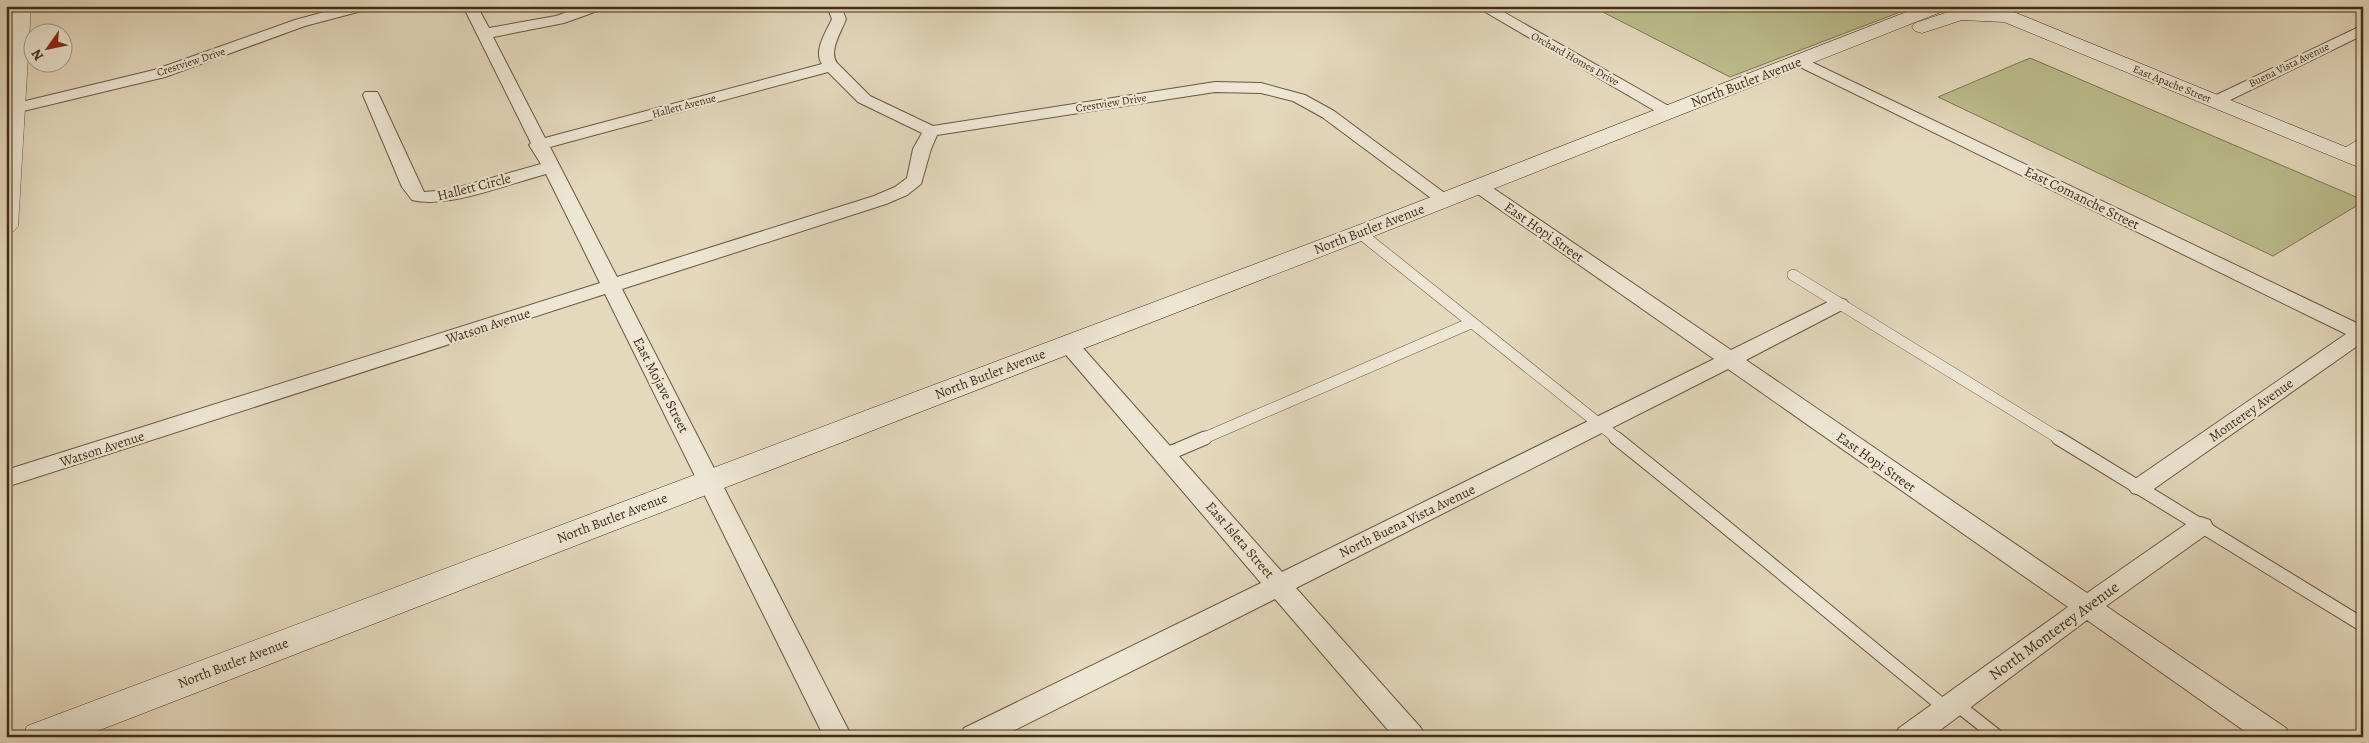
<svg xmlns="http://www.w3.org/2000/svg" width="2369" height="743" viewBox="0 0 2369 743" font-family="Alegreya,serif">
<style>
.green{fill:#bbbc8c;stroke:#7e7450}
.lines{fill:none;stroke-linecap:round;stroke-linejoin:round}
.service-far2-casing{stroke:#69573f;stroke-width:10}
.service-far1-casing{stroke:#69573f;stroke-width:12}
.service-casing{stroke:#69573f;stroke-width:15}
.minor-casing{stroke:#69573f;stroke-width:2}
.tertiary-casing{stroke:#69573f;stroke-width:1}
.secondary-casing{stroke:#402c15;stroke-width:1}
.service-far2{stroke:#ede6d4;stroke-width:9}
.service-far1{stroke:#ede6d4;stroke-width:11}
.service{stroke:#ede6d4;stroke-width:13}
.minor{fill:#ede6d4;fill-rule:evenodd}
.tertiary{fill:#ede6d4;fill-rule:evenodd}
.secondary{fill:#ede6d4;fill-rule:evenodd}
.labels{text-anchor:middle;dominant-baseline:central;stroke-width:4.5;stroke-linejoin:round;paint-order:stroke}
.far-street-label{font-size:11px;fill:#402c15;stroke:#ede6d4}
.street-label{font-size:14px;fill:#402c15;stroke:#ede6d4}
.near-street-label{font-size:16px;fill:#402c15;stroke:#ede6d4}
</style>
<rect width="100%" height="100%" fill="#e4d8bd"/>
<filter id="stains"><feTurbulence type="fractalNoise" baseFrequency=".004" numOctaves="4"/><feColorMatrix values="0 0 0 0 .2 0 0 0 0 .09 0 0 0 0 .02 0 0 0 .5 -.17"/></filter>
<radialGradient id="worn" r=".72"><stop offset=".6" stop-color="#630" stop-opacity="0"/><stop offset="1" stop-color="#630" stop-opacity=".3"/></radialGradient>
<path class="green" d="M1591 6H1916L1730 77Z
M2030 58 2363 200V202L2273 256 1938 97Z"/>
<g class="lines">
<defs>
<path id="service-far2" d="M2343 154 2363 142"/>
<path id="service-far1" d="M1360 233 1618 439
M1793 275 2060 439
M1202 439 1471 323"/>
<path id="service" d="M1616 438C1728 527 1836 619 1947 709
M2058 438 2363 625
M1165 455 1205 438
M1955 703 1998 737"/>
<path id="minor" d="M346 6H371L369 9 305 26 165 77 15 113 9 111 7 108 9 105 154 70 295 20Z
M463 6H477L489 28 556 16 584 6H605L603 9 564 23 493 37 545 138 822 64C813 51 826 32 832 19L827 6H841L846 19C842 31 828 51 837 63L870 96 933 126 1215 82 1261 83 1305 95 1334 111 1454 200 1451 204H1439L1322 117 1293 101 1261 93 1215 92 937 135 931 149 921 184 907 195 886 204 622 289 852 737H824L605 294 6 487V470L600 283 546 174C508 184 448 209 412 200L402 187 363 95 365 92H377L379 95 424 192 449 190 541 164 529 145 531 143ZM828 72 858 102 922 133 913 149 907 178 895 187 874 196 617 277 550 147Z
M1475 6H1493L1674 109 1676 112 1674 115H1662Z
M2363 25V35L2222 104H2210L2208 101 2210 98Z
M1801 57 2363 326V342L2148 493 2140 495 2132 493 2128 487 2132 481 2346 334 1796 65 1793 62 1796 59Z
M1478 181 1484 182 1731 350 1832 300 1839 298 1846 300 1849 304 1846 308 1746 360 2087 593 2192 520 2201 517 2210 520 2213 526 2210 532 2106 606 2286 728 2290 737H2253L2087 620 1931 737H1895L1899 728 2068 607 1728 369 1296 588 1421 728 1425 737H1394L1275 599 1001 737H960L964 728 1261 583 1061 349 1058 344 1061 339 1068 337 1075 339 1282 572 1714 359 1472 190 1469 186 1472 182Z"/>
<path id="tertiary" d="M13 6H31L18 226 14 231 6 233V81Z"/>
<path id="secondary" d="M1922 6H1948L1946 10 1369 238 82 737H22L27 726 1351 228Z
M1973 6H1999L2363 154V169L2004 22 1962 20 1922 33 1915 31 1912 27 1915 23 1960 8 1975 9Z"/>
</defs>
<use href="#service-far2" class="service-far2-casing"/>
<use href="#service-far1" class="service-far1-casing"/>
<use href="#service" class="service-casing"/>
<use href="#minor" class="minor-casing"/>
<use href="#tertiary" class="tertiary-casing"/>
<use href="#secondary" class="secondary-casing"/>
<use href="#service-far2" class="service-far2"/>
<use href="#service-far1" class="service-far1"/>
<use href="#service" class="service"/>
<use href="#minor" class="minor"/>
<use href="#tertiary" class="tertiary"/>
<use href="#secondary" class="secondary"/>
</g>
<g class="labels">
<g class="far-street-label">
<text transform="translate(1575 59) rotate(29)">Orchard Homes Drive</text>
<text transform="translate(191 62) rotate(-18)">Crestview Drive</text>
<text transform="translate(2289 65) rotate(-26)">Buena Vista Avenue</text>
<text transform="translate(2172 84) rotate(22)">East Apache Street</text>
<text transform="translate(1111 103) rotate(-9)">Crestview Drive</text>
<text transform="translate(684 106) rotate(-15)">Hallett Avenue</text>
</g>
<g class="street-label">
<text transform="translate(1746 82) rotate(-21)">North Butler Avenue</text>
<text transform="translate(474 187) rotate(-14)">Hallett Circle</text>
<text transform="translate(2082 198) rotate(26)">East Comanche Street</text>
<text transform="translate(1369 229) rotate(-21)">North Butler Avenue</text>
<text transform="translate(1544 232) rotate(35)">East Hopi Street</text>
<text transform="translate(488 326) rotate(-18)">Watson Avenue</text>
<text transform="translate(990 374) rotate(-21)">North Butler Avenue</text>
<text transform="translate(661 385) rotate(63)">East Mojave Street</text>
<text transform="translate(2251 410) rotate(-35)">Monterey Avenue</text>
<text transform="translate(102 449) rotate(-18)">Watson Avenue</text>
<text transform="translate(1876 462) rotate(35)">East Hopi Street</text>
<text transform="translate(612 518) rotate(-21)">North Butler Avenue</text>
<text transform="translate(1407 521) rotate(-26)">North Buena Vista Avenue</text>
<text transform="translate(1240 540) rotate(49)">East Isleta Street</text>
<text transform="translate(233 663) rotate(-21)">North Butler Avenue</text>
</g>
<g class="near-street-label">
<text transform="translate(2054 631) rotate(-36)">North Monterey Avenue</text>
</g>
</g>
<rect width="2369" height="743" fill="none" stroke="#e4d8bd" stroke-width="25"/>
<rect x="8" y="8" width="2354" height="728" fill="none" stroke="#402c15" stroke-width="2.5"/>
<rect x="12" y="12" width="2344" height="718" fill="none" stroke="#402c15"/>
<g transform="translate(48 48) rotate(237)"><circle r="24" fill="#ede6d4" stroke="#a89c88"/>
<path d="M0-4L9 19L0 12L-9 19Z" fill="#8f2418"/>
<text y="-8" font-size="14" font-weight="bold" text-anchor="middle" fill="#402c15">N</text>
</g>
<rect width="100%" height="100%" filter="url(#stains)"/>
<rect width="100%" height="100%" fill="url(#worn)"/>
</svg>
